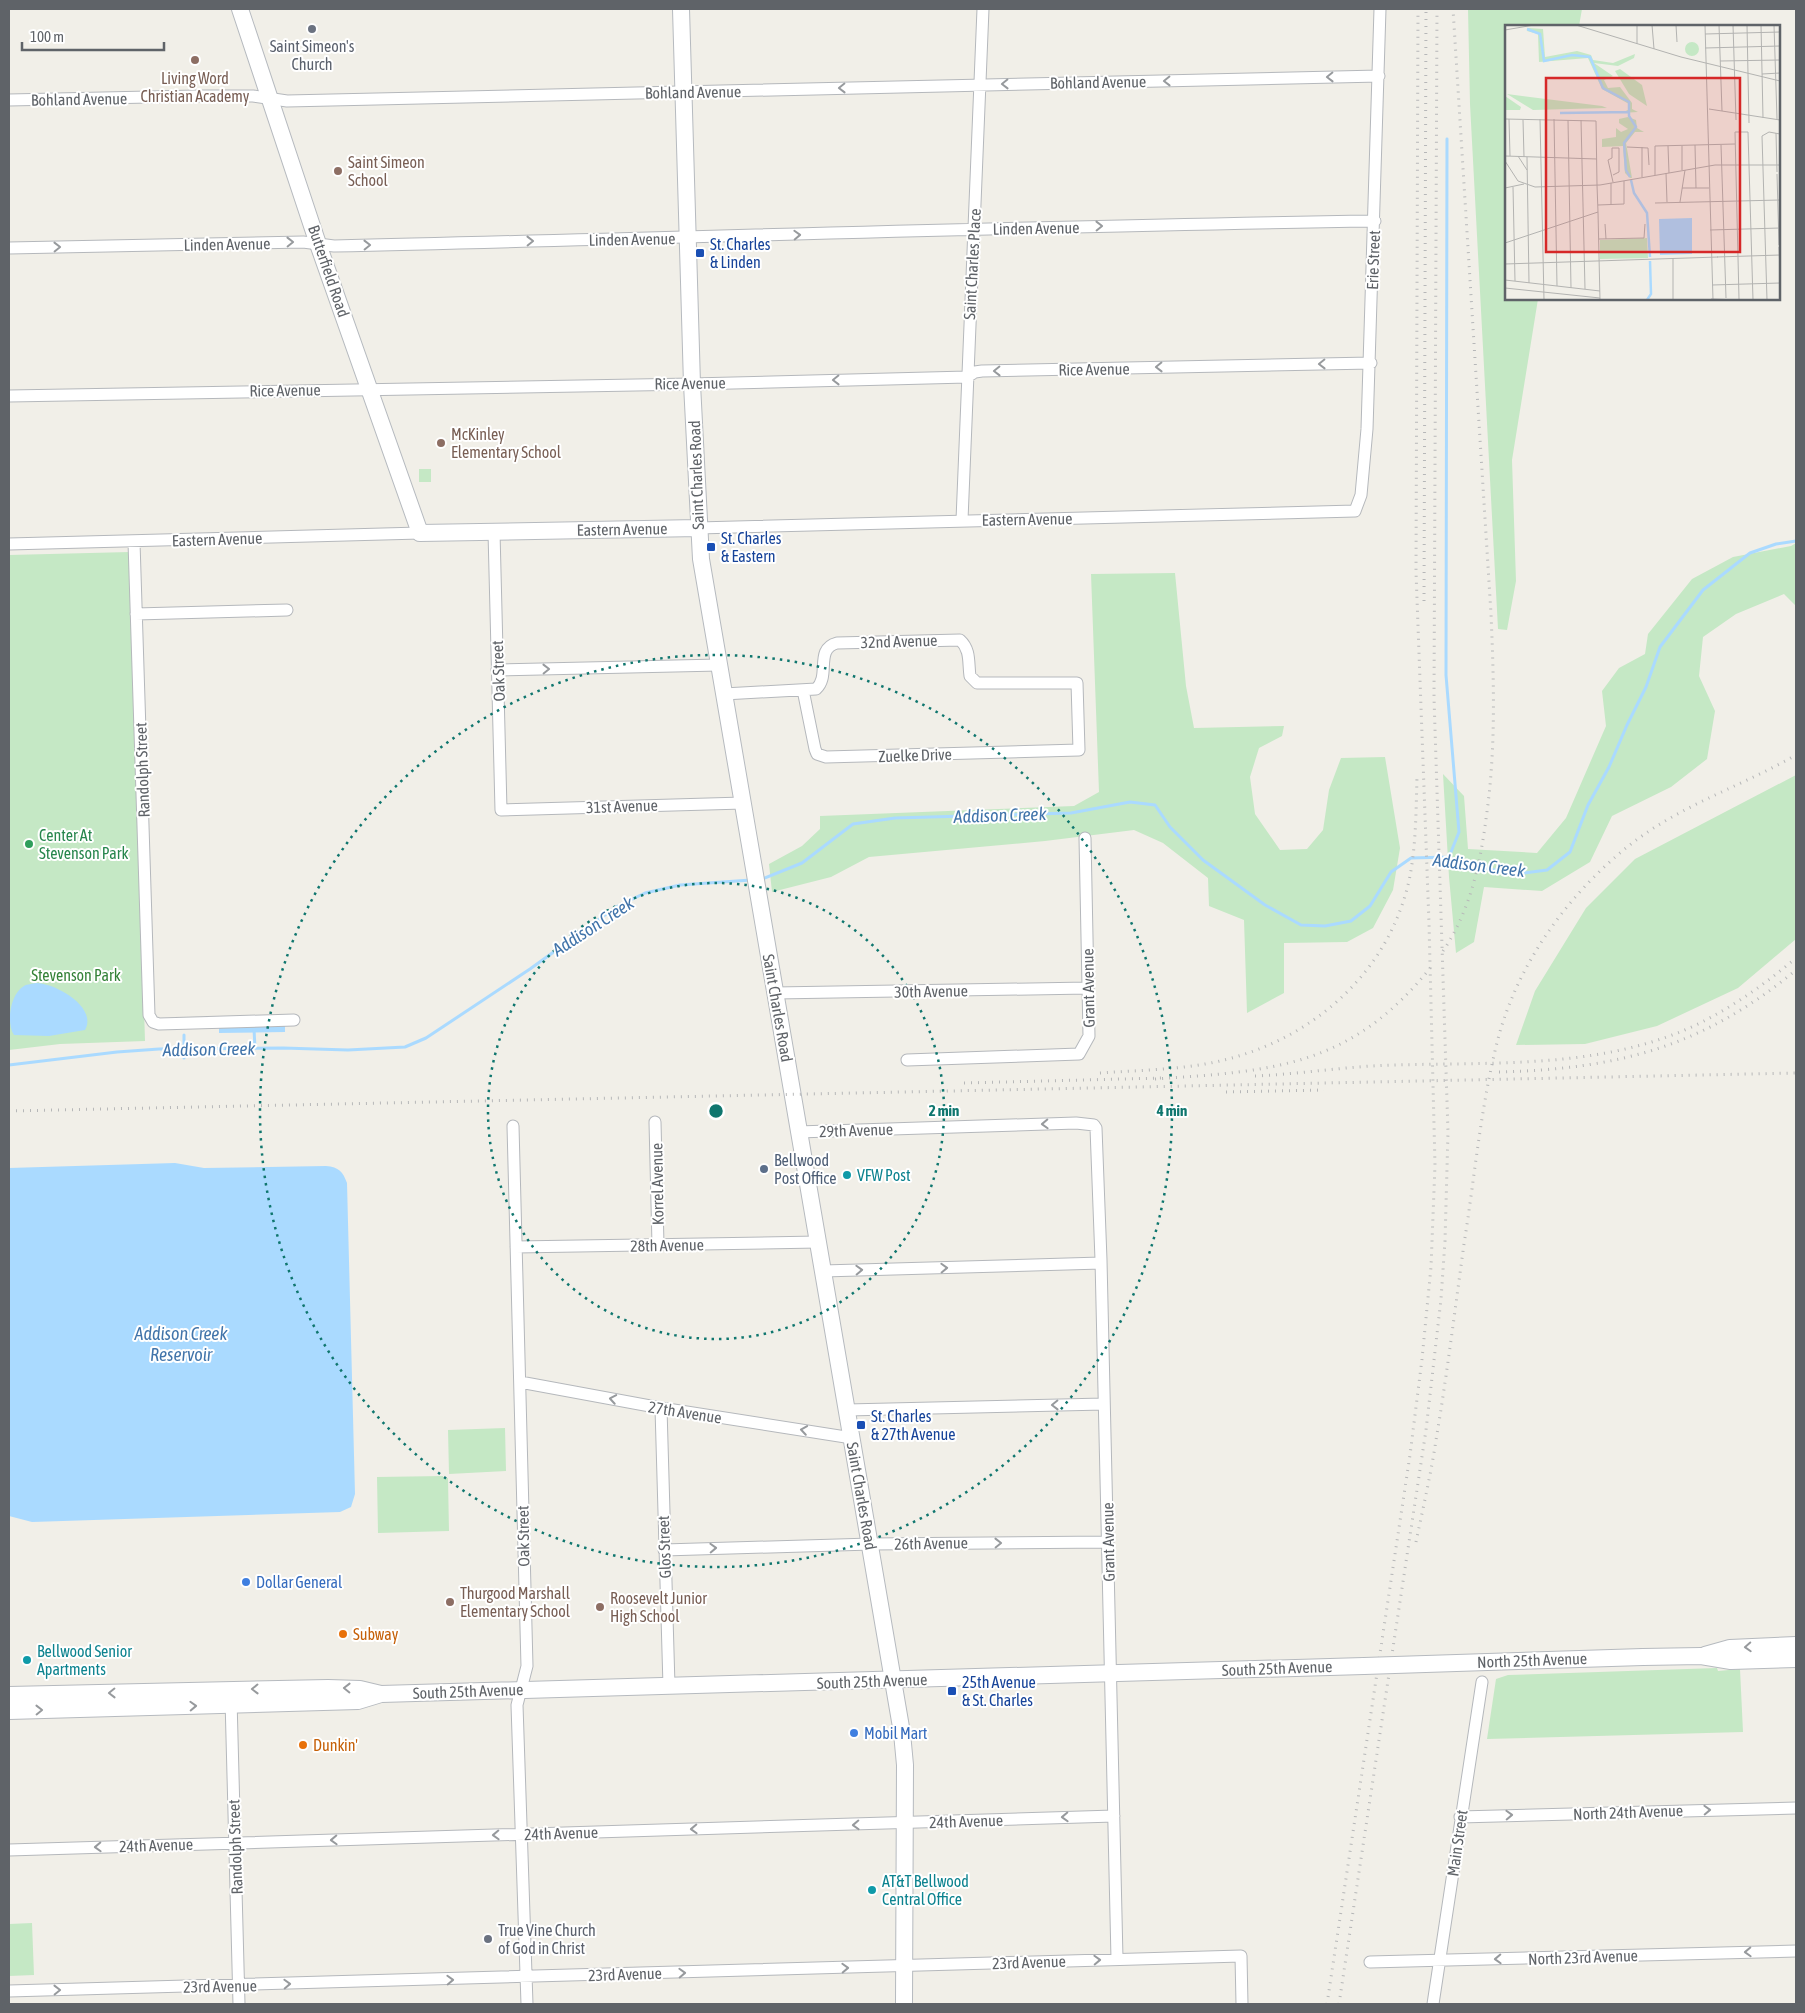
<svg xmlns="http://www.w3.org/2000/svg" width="1805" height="2013" viewBox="0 0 1805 2013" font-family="'Asap Condensed',sans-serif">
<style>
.green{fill:#c5e8c5}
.water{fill:#aadaff}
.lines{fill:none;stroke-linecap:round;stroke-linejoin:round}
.stream{stroke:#aadaff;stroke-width:3}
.minor-casing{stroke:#b5b8bc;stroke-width:13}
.secondary-casing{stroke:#b6babf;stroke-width:18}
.minor{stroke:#fff;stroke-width:11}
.secondary{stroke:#fff;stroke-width:16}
.rail{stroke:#b6b7b8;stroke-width:3;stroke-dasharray:1 6;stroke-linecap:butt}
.secondary-bridge-casing{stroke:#b6babf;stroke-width:18;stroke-linecap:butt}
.secondary-bridge{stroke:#fff;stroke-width:16}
.oneway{stroke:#979a9d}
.ring{fill:none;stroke:#0f766e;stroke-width:2.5;stroke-dasharray:2.5 5}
.worship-dot{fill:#6b7280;stroke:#fff;stroke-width:2}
.education-dot{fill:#8d6e63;stroke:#fff;stroke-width:2}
.transit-dot{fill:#1a4fb4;stroke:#fff;stroke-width:2}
.leisure-dot{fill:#2e9e5b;stroke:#fff;stroke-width:2}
.service-dot{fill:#5c6f8a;stroke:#fff;stroke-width:2}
.culture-dot{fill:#0f9aa8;stroke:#fff;stroke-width:2}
.shop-dot{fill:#3f7fe0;stroke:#fff;stroke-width:2}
.food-dot{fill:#e8710a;stroke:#fff;stroke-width:2}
.labels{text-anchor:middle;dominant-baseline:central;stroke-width:4;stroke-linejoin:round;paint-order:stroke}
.worship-label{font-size:16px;fill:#5b616d;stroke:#fff}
.education-label{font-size:16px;fill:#785e54;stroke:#fff;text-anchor:start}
.street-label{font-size:16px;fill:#5f6368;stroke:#fff}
.transit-label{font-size:16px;fill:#164399;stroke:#fff;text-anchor:start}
.leisure-label{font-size:16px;fill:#27864d;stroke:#fff;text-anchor:start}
.park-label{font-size:16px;fill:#348238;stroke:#fff}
.service-label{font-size:16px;fill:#4e5e75;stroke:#fff;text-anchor:start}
.culture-label{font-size:16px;fill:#0d838f;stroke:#fff;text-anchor:start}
.shop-label{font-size:16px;fill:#366cbe;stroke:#fff;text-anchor:start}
.food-label{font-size:16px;fill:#c56008;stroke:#fff;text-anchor:start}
.water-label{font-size:18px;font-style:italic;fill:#4174aa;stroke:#fff}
.inset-river{fill:none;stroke:#aadaff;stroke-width:2.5}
.inset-road{fill:none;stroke:#b3b3b1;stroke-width:1}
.view{fill:#d62828;fill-opacity:0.15;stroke:#d62828;stroke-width:2.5}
.inset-edge{fill:none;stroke:#5f6368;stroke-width:2.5}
.centre{fill:#0f766e;stroke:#fff;stroke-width:2.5}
.ring-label{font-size:15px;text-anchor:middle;font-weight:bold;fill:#0f766e;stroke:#fff;stroke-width:4;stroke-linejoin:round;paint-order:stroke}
</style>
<rect width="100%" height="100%" fill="#f1efe8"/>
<path class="green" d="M1468 9H1582L1579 26H1506V299H1538L1512 460 1516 581 1507 630 1498 629 1470 104Z
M419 469H431V482H419Z
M1796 543V606L1784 594 1736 614 1703 637 1699 676 1715 711 1707 759 1671 787 1612 816 1590 862 1542 891 1484 887 1474 942 1456 953 1449 877 1443 774 1464 796 1468 849 1537 853 1566 818 1606 726 1602 691 1619 668 1645 654 1648 634 1692 579 1733 557 1791 546Z
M130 552 145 1041 60 1044 9 1050V555Z
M1175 573 1186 686 1194 728 1284 726 1282 736 1259 748 1250 777 1255 814 1280 850 1307 849 1323 830 1329 790 1341 758 1385 757 1400 848 1393 890 1373 928 1347 942 1284 943V993L1247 1013 1244 920 1209 906 1208 878 1163 843 1134 830 1045 841 869 857 831 877 772 892 769 864 802 846 820 829V816L1074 806 1099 792 1091 574Z
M1796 775V939L1738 988 1657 1026 1585 1044 1516 1045 1535 991 1586 908 1635 859Z
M505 1428 506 1471 449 1474 448 1430Z
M443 1476V1478H448L449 1531 378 1533 377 1477Z
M1717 1668 1718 1671 1740 1669 1743 1732 1487 1739 1496 1679 1508 1675Z
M32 1923 34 1975 9 1976V1924Z"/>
<path class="water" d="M36 983C55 983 98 1007 85 1030L49 1036 14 1035C6 1023 10 994 24 986 27 984 33 984 36 983Z
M285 1025V1032L219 1033V1026Z
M175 1163 204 1168 326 1166C339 1167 343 1172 347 1183L355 1494 351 1507 340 1512 32 1522 9 1516V1168Z"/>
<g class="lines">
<path class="stream" d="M1447 139 1446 675 1459 832 1449 857
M762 879 802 863 853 824 895 818 1071 813 1130 802 1155 805 1170 827 1203 860 1265 905 1301 925 1325 926 1351 921 1370 906 1391 872 1411 858 1449 857 1467 867 1524 873 1547 870 1570 852 1588 805 1609 767 1627 725 1646 687 1660 647 1703 590 1750 553 1776 544 1796 541
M254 1029 255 1048
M184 1035V1058
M9 1065 117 1052 159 1049 283 1048 348 1050 405 1047 426 1038 530 969 616 907 645 893 680 885 751 880"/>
<defs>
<path id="minor" d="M9 100 196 96H253L287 101 1379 76
M9 248 303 242 334 246C681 238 1028 226 1375 221
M9 396 692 384 967 377 975 372 982 371 1371 363
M962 520 983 9
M698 528 1355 511 1361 495 1367 429 1380 9
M494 532 501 810 743 803
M134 542 149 1015 153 1022 159 1024 294 1020
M9 544 420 533
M136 614 287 610
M497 670 719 665
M724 694 816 689C831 676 814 649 837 643L960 640C971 650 968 663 970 676L977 683H1077L1079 750 826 757 817 754 815 749 803 690
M775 993 1088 988
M907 1060 1079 1054 1089 1036 1085 838
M655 1122 658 1245
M513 1126 527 1666 517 1705 527 2004
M798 1132 1076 1123 1094 1125 1096 1128 1101 1260 1117 1959
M516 1247 818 1242
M823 1271 1101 1263
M520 1382 661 1408 852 1438
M661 1408 669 1686
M847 1410 1104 1404
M664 1550 871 1544 1108 1542
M231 1699 239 2004
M1460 1817 1796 1808
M9 1850 1114 1816
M1370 1962 1796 1951
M9 1991 1241 1956 1242 2004
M1433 2004 1482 1682"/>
<path id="secondary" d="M240 9 318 244 420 533 698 528
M681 9 692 384 701 559 902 1733 905 1765 904 2004
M1705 1655 1730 1648 1796 1645
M1643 1657 1701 1656 1731 1661 1796 1659
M9 1695 328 1688 360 1689 381 1694 1364 1666
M9 1711 358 1701 381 1694"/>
</defs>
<use href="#minor" class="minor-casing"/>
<use href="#secondary" class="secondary-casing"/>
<use href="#minor" class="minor"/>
<use href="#secondary" class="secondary"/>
<path class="rail" d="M1424 601 1426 9
M1443 951C1470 911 1480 865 1486 819 1496 750 1494 683 1491 614L1453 9
M1499 1072C1618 1069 1703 1047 1796 970
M1100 1073C1141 1070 1184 1070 1224 1060 1315 1038 1391 970 1410 876 1416 844 1416 811 1417 778
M1255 1076C1302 1074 1348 1066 1395 1065 1496 1062 1602 1069 1696 1025 1733 1007 1765 984 1796 958
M1155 1079C1274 1071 1351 1067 1431 967
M964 1083 1162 1078
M1226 1092 1324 1090
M9 1111 1796 1073
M1416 1542C1423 1508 1431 1474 1436 1440 1447 1375 1455 1309 1464 1244 1475 1175 1481 1103 1499 1035 1520 960 1570 892 1631 844 1681 805 1742 786 1796 755
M1327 2004 1410 1455 1422 1359 1431 1267 1435 1165 1429 923 1416 572 1418 9
M1339 2004 1426 1430 1441 1299 1445 1241 1448 1132 1434 698 1437 9"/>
<defs>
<path id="secondary-bridge" d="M1364 1666 1643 1657"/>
</defs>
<use href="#secondary-bridge" class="secondary-bridge-casing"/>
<use href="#secondary-bridge" class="secondary-bridge"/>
</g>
<defs><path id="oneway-chevron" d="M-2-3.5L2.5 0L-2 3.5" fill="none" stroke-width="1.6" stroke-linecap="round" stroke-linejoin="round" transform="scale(1.25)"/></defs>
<g class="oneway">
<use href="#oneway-chevron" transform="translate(1330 77) rotate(179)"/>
<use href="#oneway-chevron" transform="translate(1167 81) rotate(179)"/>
<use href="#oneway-chevron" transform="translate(1005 84) rotate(179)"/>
<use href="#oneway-chevron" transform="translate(842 88) rotate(179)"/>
<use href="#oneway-chevron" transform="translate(1099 226) rotate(-1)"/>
<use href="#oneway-chevron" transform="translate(797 235) rotate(-2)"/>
<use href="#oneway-chevron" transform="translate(530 241) rotate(-1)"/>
<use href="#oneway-chevron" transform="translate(290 242) rotate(-1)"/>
<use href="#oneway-chevron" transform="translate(367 245) rotate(-1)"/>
<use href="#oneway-chevron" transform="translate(57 247) rotate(-1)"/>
<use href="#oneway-chevron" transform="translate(1322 364) rotate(179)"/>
<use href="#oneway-chevron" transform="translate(1159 367) rotate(179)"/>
<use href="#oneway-chevron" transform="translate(997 371) rotate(179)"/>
<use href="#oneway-chevron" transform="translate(836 380) rotate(179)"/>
<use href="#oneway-chevron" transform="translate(546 669) rotate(-1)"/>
<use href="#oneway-chevron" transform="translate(1045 1124) rotate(178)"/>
<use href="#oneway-chevron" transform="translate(944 1268) rotate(-2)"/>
<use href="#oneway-chevron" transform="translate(859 1270) rotate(-2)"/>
<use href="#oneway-chevron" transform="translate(613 1399) rotate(-170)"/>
<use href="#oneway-chevron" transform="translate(1055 1405) rotate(179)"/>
<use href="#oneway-chevron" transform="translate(804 1430) rotate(-171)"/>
<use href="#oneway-chevron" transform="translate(998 1543) rotate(-1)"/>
<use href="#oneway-chevron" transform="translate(713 1548) rotate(-2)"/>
<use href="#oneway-chevron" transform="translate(1748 1647) rotate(177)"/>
<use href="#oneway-chevron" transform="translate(347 1688) rotate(-179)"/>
<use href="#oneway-chevron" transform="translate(255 1689) rotate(179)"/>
<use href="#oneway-chevron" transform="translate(112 1693) rotate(179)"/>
<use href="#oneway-chevron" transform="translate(193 1706) rotate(-2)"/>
<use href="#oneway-chevron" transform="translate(39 1710) rotate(-1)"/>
<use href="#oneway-chevron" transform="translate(1707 1810) rotate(-2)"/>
<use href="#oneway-chevron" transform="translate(1509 1815) rotate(-2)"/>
<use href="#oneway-chevron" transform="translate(1065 1817) rotate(178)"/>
<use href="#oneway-chevron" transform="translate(856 1825) rotate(178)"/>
<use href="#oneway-chevron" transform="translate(694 1829) rotate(178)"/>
<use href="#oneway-chevron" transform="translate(496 1835) rotate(178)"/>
<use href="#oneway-chevron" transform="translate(334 1840) rotate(178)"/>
<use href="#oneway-chevron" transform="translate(98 1847) rotate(178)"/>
<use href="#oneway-chevron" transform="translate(1748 1952) rotate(178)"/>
<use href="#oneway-chevron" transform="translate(1498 1959) rotate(178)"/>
<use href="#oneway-chevron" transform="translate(1097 1960) rotate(-2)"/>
<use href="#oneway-chevron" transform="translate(845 1968) rotate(-2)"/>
<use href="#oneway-chevron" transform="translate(682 1973) rotate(-2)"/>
<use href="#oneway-chevron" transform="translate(450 1980) rotate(-2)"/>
<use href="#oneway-chevron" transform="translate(287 1984) rotate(-2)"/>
<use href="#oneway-chevron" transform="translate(57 1990) rotate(-1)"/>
</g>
<g class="ring">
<circle cx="716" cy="1111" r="228"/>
<circle cx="716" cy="1111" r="456"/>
</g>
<g class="worship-dot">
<circle cx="312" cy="29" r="5"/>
<circle cx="488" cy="1939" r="5"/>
</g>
<g class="education-dot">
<circle cx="195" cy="60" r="5"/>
<circle cx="338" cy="171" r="5"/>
<circle cx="441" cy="443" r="5"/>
<circle cx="450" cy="1602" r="5"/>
<circle cx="600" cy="1607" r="5"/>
</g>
<g class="transit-dot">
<rect x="695" y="248" width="10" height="10" rx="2.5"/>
<rect x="706" y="542" width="10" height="10" rx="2.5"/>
<rect x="856" y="1420" width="10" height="10" rx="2.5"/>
<rect x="947" y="1686" width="10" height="10" rx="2.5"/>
</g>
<circle class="leisure-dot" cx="29" cy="844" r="5"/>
<circle class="service-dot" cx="764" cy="1169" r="5"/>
<g class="culture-dot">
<circle cx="847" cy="1175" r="5"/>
<circle cx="27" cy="1660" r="5"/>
<circle cx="872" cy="1890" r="5"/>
</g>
<g class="shop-dot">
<circle cx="246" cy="1582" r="5"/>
<circle cx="854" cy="1733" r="5"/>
</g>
<g class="food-dot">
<circle cx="343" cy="1634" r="5"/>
<circle cx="303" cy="1745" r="5"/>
</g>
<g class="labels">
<g class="worship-label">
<text x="312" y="46">Saint Simeon's<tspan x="312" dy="18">Church</tspan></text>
<text x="498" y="1930" text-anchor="start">True Vine Church<tspan x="498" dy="18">of God in Christ</tspan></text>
</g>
<g class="education-label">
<text x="195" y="78" text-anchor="middle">Living Word<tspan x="195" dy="18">Christian Academy</tspan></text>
<text x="348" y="162">Saint Simeon<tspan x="348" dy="18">School</tspan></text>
<text x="451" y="434">McKinley<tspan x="451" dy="18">Elementary School</tspan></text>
<text x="460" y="1593">Thurgood Marshall<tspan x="460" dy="18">Elementary School</tspan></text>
<text x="610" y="1598">Roosevelt Junior<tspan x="610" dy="18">High School</tspan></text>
</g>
<g class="street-label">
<text transform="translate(1098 82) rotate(-1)">Bohland Avenue</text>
<text transform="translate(693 92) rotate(-1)">Bohland Avenue</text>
<text transform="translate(79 99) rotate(-1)">Bohland Avenue</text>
<text transform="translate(1036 228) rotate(-1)">Linden Avenue</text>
<text transform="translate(632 239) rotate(-1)">Linden Avenue</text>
<text transform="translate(227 244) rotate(-1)">Linden Avenue</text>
<text transform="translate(1373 260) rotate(-88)">Erie Street</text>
<text transform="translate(972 264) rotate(-87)">Saint Charles Place</text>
<text transform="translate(329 271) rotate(71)">Butterfield Road</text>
<text transform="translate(1094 369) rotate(-1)">Rice Avenue</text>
<text transform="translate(690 383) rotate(-1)">Rice Avenue</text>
<text transform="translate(285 390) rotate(-1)">Rice Avenue</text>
<text transform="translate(696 475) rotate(-92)">Saint Charles Road</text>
<text transform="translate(1027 519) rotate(-1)">Eastern Avenue</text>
<text transform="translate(622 529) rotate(-1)">Eastern Avenue</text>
<text transform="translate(217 539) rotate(-2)">Eastern Avenue</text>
<text transform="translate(899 641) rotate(-2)">32nd Avenue</text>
<text transform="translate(498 671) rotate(-92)">Oak Street</text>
<text transform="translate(915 755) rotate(-2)">Zuelke Drive</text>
<text transform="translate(142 770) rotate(-92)">Randolph Street</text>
<text transform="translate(622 806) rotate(-2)">31st Avenue</text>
<text transform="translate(1088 988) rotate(-91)">Grant Avenue</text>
<text transform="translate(931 991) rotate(-1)">30th Avenue</text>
<text transform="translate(778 1008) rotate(80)">Saint Charles Road</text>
<text transform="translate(856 1130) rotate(-2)">29th Avenue</text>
<text transform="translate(657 1184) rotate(-91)">Korrel Avenue</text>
<text transform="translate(667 1245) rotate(-1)">28th Avenue</text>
<text transform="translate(685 1412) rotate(9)">27th Avenue</text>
<text transform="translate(862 1496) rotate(80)">Saint Charles Road</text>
<text transform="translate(523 1536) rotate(-91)">Oak Street</text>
<text transform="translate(1108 1542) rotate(-91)">Grant Avenue</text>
<text transform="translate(931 1543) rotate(-1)">26th Avenue</text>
<text transform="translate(664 1547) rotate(-92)">Glos Street</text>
<text transform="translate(1532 1660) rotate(-2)">North 25th Avenue</text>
<text transform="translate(1277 1668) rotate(-2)">South 25th Avenue</text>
<text transform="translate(872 1681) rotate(-2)">South 25th Avenue</text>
<text transform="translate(468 1691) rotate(-2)">South 25th Avenue</text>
<text transform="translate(1628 1812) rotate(-2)">North 24th Avenue</text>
<text transform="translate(966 1821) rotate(-2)">24th Avenue</text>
<text transform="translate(561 1833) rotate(-2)">24th Avenue</text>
<text transform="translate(1457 1843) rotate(-82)">Main Street</text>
<text transform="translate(156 1845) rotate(-2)">24th Avenue</text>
<text transform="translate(235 1847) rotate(-92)">Randolph Street</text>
<text transform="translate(1583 1957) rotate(-2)">North 23rd Avenue</text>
<text transform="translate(1029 1962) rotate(-2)">23rd Avenue</text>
<text transform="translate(625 1974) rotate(-2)">23rd Avenue</text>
<text transform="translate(220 1986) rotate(-1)">23rd Avenue</text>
</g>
<g class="transit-label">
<text x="710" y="244">St. Charles<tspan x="710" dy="18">&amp; Linden</tspan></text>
<text x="721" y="538">St. Charles<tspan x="721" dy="18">&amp; Eastern</tspan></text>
<text x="871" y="1416">St. Charles<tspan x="871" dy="18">&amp; 27th Avenue</tspan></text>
<text x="962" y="1682">25th Avenue<tspan x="962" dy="18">&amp; St. Charles</tspan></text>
</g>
<g class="leisure-label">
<text x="39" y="835">Center At<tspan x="39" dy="18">Stevenson Park</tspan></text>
</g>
<g class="park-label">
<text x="76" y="975">Stevenson Park</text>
</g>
<g class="service-label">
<text x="774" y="1160">Bellwood<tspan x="774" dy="18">Post Office</tspan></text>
</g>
<g class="culture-label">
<text x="857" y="1175">VFW Post</text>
<text x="37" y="1651">Bellwood Senior<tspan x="37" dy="18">Apartments</tspan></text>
<text x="882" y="1881">AT&amp;T Bellwood<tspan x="882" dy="18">Central Office</tspan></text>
</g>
<g class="shop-label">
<text x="256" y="1582">Dollar General</text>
<text x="864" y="1733">Mobil Mart</text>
</g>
<g class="food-label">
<text x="353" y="1634">Subway</text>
<text x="313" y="1745">Dunkin'</text>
</g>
<g class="water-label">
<text transform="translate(1000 815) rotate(-2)">Addison Creek</text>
<text transform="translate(1479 865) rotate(7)">Addison Creek</text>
<text transform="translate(593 926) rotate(-33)">Addison Creek</text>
<text transform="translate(209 1049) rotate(-1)">Addison Creek</text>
<text x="181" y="1333">Addison Creek<tspan x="181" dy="21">Reservoir</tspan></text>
</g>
</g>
<g transform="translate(1505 25)">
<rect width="275" height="275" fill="#f1efe8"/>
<path d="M23 3 38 4 40 32 72 26 86 30 88 35 108 38 130 29 129 33 113 41 89 38 108 51 99 55 103 63 115 62 127 78V84L133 87 116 88 123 85 124 79 97 64 83 33 34 37 33 9 22 6ZM180 24a7 7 0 1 1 14 0a7 7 0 1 1-14 0ZM115 44 137 60 142 81 124 69 110 46ZM2 69 97 81 102 83 28 85ZM0 71 16 82 15 85H0ZM123 92 131 95 132 103 139 107H130L121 118 127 153H125L120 148 118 121 97 122V114L111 112V103L116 107 123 104 114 98V94ZM142 213 143 233 95 234V215Z" fill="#c5e8c5"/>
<path d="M187 193V229L155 230 154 194Z" fill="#aadaff"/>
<path class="inset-river" d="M22 4 35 9 39 36 67 30 85 32 98 63 124 77V91L131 102 119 118 121 145 125 152M55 88 124 87M126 155 129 168 142 188 145 232M142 275 146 269 145 236"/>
<path class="inset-road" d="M71 0 176 32 275 56M132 0V19M147 0 149 24M171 0 172 17M200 0 208 275M214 0 217 86M228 0 231 95M242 0 244 98M256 0 258 93M269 0 272 94M0 5 29 0M200 9 275 7M200 23 275 21M215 36 275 35M257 49 275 48M204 84 275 95M0 94 91 96 92 160M4 94 5 131M35 94 39 275M49 94 52 261M18 95 19 132M63 95 66 263M76 95 80 264M271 108 272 147M190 120 191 163M216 120 221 273M163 121 164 148M177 121V145M122 122 143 123 144 140M137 122V152M0 131 92 134M13 131 22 145M22 132 24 258M0 136 13 156 30 162 95 160 210 140H275M161 148 162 177M272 149 274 220M108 150 114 147V123H107V133L103 135 108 157M150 150V121L230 119M106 158V179M8 162 10 256M0 163 19 159M177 163H204M175 177 180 145M150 178 275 175M93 180 119 179V156M93 187 95 275M100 199 101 214M205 205 275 203M94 214 139 213 140 199M0 218 93 187 92 160M274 222 275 247M212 232 275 230M168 233V274M0 239 213 232M0 255 95 266M207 260 275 258M0 263 95 273M206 274 235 275M234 274 230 107H243L248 275M262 275 257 111 264 107 275 109"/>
<path class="view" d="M41 53H235V227H41Z"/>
<rect width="275" height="275" class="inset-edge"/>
</g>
<circle cx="716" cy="1111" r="8" class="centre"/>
<g class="ring-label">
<text x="944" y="1116">2 min</text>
<text x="1172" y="1116">4 min</text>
</g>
<rect width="1805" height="2013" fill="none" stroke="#5f6368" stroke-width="20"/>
<path d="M22 42v8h142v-8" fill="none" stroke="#5f6368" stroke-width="2.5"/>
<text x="30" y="42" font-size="15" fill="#5f6368" stroke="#ffffff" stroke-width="4" paint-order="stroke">100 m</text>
</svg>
